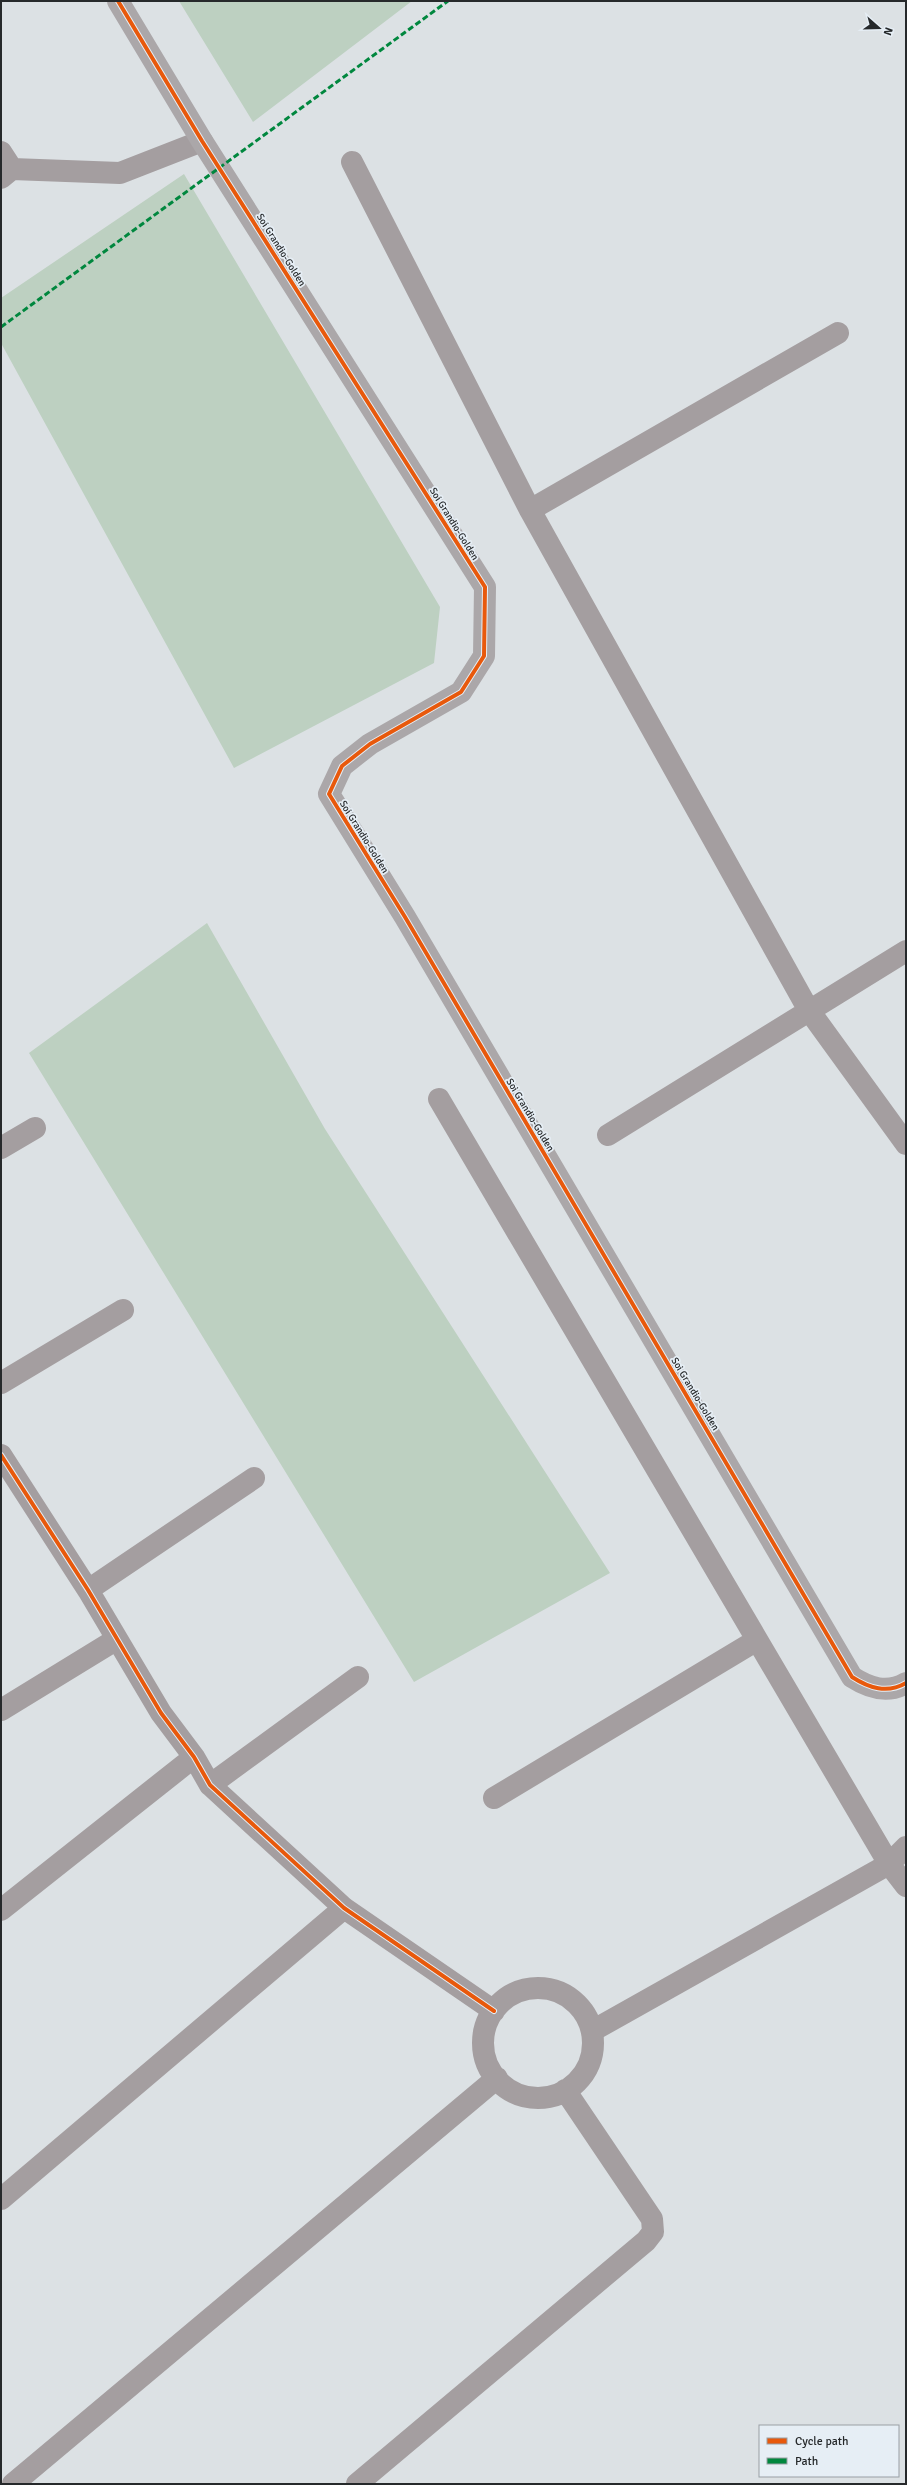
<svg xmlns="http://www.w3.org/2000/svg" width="907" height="2485" viewBox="0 0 907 2485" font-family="Signika,sans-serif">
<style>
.green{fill:#bdd0c1}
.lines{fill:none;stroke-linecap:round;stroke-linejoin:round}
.street{stroke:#a49ea0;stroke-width:22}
.secondary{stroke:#aba7a9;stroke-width:22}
.quiet{stroke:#00873e;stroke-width:3;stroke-dasharray:6 3;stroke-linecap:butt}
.cycleway-casing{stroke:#e6eef5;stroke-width:6}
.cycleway{stroke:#e8590c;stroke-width:4}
.labels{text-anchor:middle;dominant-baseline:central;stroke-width:3.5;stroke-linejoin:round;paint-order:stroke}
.street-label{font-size:10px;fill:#26292b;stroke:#e6eef5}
</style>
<rect width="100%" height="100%" fill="#dce1e4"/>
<path class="green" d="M179 1H412L253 122Z
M184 174 440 607 434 663 234 768 1 343V298Z
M207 923 325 1129 610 1573 414 1682 29 1053Z"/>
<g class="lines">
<path class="street" d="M1 152 12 169
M352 162 530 510 808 1009 906 1144
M1 178 12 169 120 173 202 141
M530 510 838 333
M439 1099 889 1864 906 1886
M608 1135 906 951
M1 1148 35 1128
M1 1383 123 1310
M1 1455 88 1590 161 1713 194 1757 210 1785 344 1908 494 2011
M88 1590 254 1478
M1 1710 117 1639
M210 1785 358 1677
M494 1798 757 1640
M1 1910 194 1757
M483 2043a55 55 0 1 1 110 0a55 55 0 1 1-110 0Z
M592 2031 889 1864 906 1847
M1 2199 344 1908
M13 2484 497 2078
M357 2484 646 2241 653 2232 652 2219 565 2090"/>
<path class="secondary" d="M118 1 202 141 485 587 484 656 461 692 370 744 342 766 329 794 405 917 852 1677C869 1688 887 1694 906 1683"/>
<path class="quiet" d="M1 327 448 1"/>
<defs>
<path id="cycleway" d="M118 1 202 141 485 587 484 656 461 692 370 744 342 766 329 794 405 917 852 1677C869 1688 887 1694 906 1683
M1 1455 88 1590 161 1713 194 1757 210 1785 344 1908 494 2011"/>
</defs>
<use href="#cycleway" class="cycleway-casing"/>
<use href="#cycleway" class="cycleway"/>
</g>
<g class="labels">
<g class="street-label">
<text transform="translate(281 250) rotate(58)">Soi Grandio-Golden</text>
<text transform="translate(454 524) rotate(58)">Soi Grandio-Golden</text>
<text transform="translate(364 837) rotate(58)">Soi Grandio-Golden</text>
<text transform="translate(530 1115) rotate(59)">Soi Grandio-Golden</text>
<text transform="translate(695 1394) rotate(59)">Soi Grandio-Golden</text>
</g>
</g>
<rect width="907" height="2485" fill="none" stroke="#26292b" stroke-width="4"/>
<rect x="759" y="2425" width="140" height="52" fill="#e6eef5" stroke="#999fa4"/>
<rect x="767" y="2438" width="20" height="6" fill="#e8590c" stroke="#999fa4"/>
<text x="795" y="2445" font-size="12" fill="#26292b">Cycle path</text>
<rect x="767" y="2458" width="20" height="6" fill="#00873e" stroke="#999fa4"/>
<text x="795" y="2465" font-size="12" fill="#26292b">Path</text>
<g transform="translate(879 28) rotate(110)" stroke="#e6eef5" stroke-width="3" paint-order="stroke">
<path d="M0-3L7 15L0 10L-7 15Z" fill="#26292b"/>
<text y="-6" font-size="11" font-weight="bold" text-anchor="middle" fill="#26292b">N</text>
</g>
</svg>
